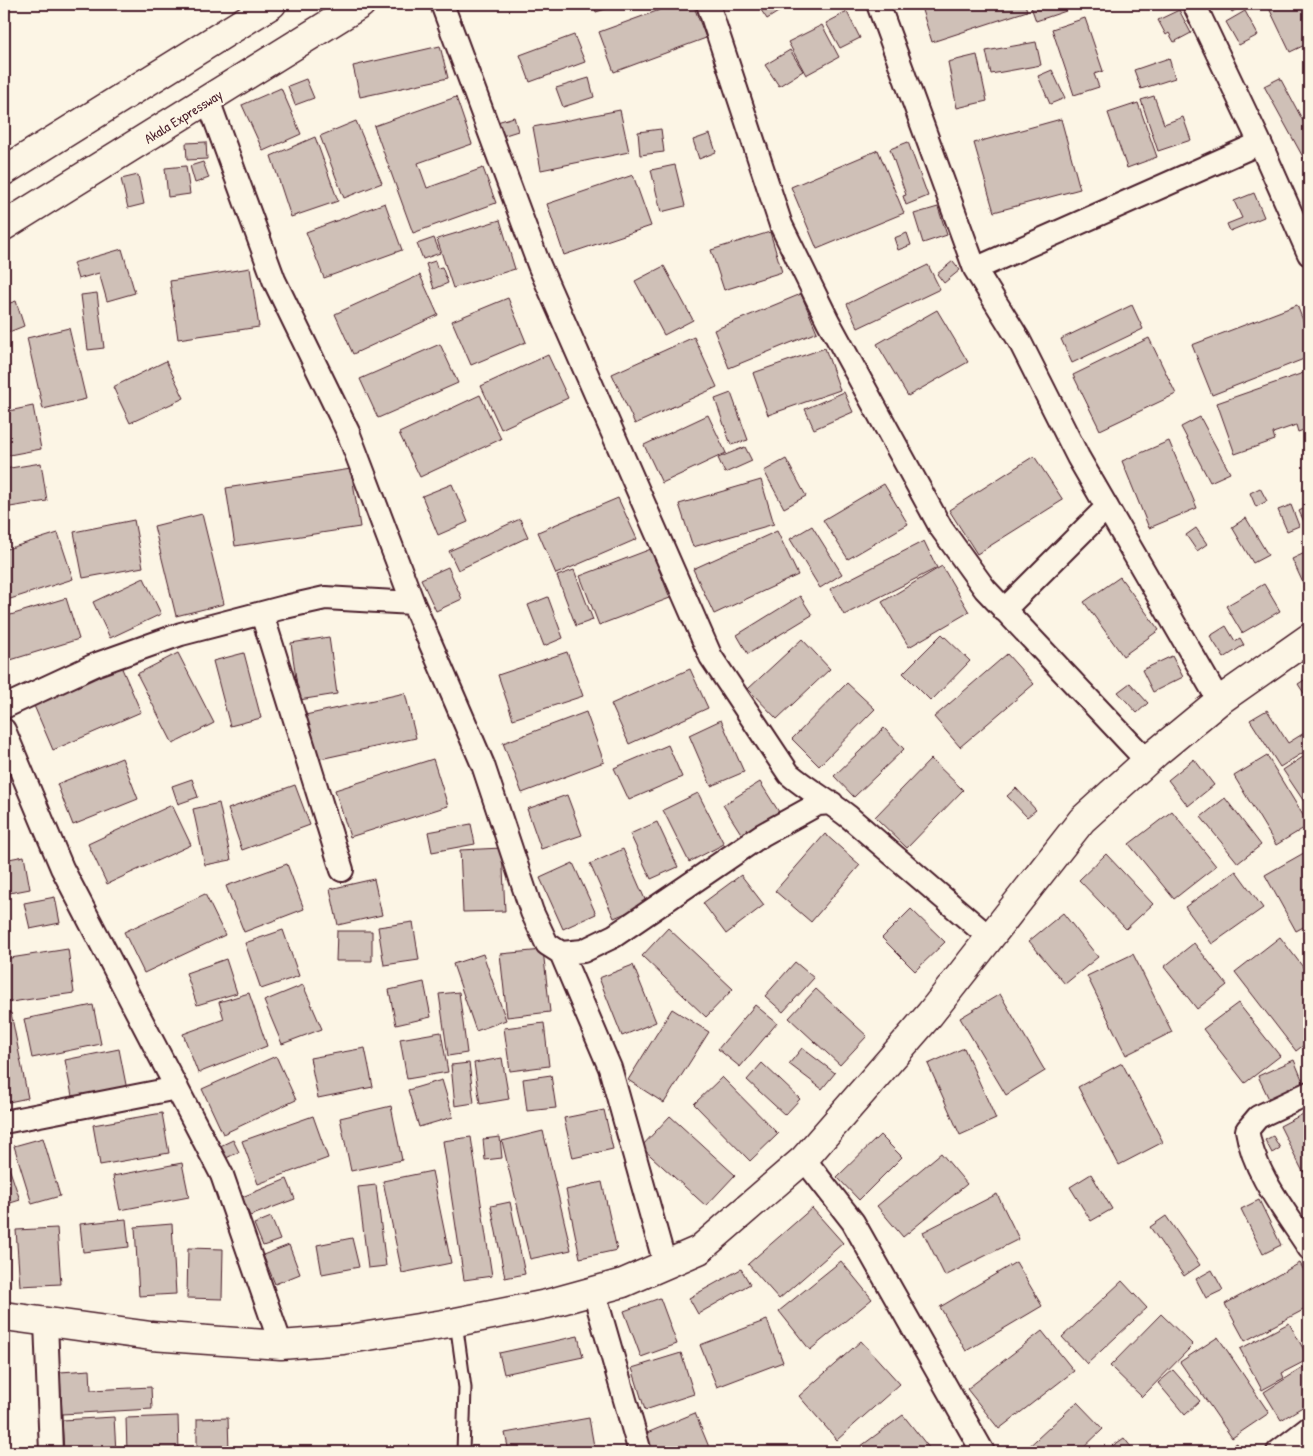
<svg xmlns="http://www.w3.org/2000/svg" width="1313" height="1456" viewBox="0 0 1313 1456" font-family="'Patrick Hand',sans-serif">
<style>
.building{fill:#cfc0b7;stroke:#4a1f2b}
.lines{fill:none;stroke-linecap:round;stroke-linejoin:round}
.service-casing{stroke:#4a1f2b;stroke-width:15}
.minor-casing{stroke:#4a1f2b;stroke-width:26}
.primary-casing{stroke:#4a1f2b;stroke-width:31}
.service{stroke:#fcf5e5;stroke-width:11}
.minor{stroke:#fcf5e5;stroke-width:22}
.primary{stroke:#fcf5e5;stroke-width:28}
.labels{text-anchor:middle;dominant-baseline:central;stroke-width:4;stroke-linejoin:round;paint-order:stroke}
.street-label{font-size:14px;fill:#4a1f2b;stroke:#fcf5e5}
</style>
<rect width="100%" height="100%" fill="#fcf5e5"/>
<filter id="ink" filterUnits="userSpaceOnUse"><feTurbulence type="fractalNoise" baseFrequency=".02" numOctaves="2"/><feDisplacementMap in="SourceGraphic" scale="10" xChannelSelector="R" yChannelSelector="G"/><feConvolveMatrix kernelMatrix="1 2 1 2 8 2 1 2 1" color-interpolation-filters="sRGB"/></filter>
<g filter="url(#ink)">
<path class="building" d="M594 4H618V5L596 12Z
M676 4H693L706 38 614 72 599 32Z
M757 4H780L783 9 767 19Z
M920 4H1025L1027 11 932 42Z
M1030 4H1063L1066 11 1036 21Z
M1227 4H1245L1232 12Z
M1267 4H1309V43L1290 52Z
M1179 10 1191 33 1174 42 1169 33 1166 35 1158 20Z
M1245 11 1258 35 1239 45 1226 22Z
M847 12 860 38 840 48 826 23Z
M1085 18 1103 71 1094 74 1099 87 1074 95 1052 29Z
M822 25 839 57 806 75 788 42Z
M574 35 585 62 530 82 520 55Z
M1036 42 1041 65 991 74 986 51Z
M440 46 448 78 360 97 353 66Z
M790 50 803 71 779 86 765 65Z
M977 55 987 101 957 108 948 62Z
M1169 58 1175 78 1141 89 1134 70Z
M1052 70 1065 98 1050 104 1038 76Z
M589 78 594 97 563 107 556 88Z
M1280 78 1309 132V168L1264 86Z
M306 79 314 98 295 105 288 86Z
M281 88 301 134 263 151 242 105Z
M1154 96 1164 124 1183 117 1191 140 1158 151 1141 100Z
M456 97 472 144 418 163 427 188 483 168 496 203 413 233 374 126Z
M1138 103 1157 157 1127 168 1108 113Z
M620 110 629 152 541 170 533 127Z
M514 117 518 131 502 136 497 122Z
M1061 119 1080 189 994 212 974 143Z
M356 121 382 183 344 198 320 136Z
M661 129 664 152 640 155 638 132Z
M710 134 716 152 699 159 693 140Z
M315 137 338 201 291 217 271 156Z
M206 142 207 159 187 160 186 143Z
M908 142 928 196 906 205 903 196 906 195 890 149Z
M878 150 904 213 817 249 791 187Z
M203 162 209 178 195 183 190 166Z
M675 165 685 206 661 212 651 170Z
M186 166 190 194 168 197 165 168Z
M138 175 144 204 128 208 121 179Z
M633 175 651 226 564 255 547 204Z
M1254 193 1264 217 1230 231 1227 224 1242 218 1234 201Z
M385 203 402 250 324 278 306 232Z
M938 207 947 235 923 243 914 214Z
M500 220 515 269 453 288 437 239Z
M770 232 782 272 724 290 711 250Z
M907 233 911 245 898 250 894 238Z
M434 238 440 253 423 259 417 244Z
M122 249 135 293 107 301 99 273 78 279 73 263Z
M435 261 437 268 442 267 448 283 434 289 426 264Z
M953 261 960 270 944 283 937 274Z
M928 265 940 289 858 328 847 304Z
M664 266 693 320 664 335 635 281Z
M250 268 259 327 178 339 170 281Z
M420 275 438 315 353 354 335 314Z
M97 293 104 348 88 350 81 295Z
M801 294 817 332 729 368 714 330Z
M508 298 526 342 471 365 452 321Z
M16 301 24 326 9 332 4 316V305Z
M1132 305 1143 329 1072 363 1061 339Z
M1297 305 1309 336V357L1212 395 1192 345Z
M937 310 968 362 908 396 877 344Z
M69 328 86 399 43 409 27 338Z
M694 337 717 387 635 424 612 374Z
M1149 338 1176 394 1100 430 1073 375Z
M440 344 458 383 378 418 360 379Z
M825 348 840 390 768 415 753 373Z
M548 355 568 398 501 429 481 386Z
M166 361 184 398 130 423 113 387Z
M1309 371V428L1298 432 1296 425 1273 433 1275 440 1235 454 1217 403Z
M844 392 853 412 814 429 805 409Z
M731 393 748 440 731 445 715 399Z
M480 395 501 439 420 477 399 433Z
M33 406 41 449 4 456V412Z
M708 415 726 453 662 483 644 445Z
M1200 417 1230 473 1210 482 1181 427Z
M1169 441 1197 508 1149 528 1122 461Z
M745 447 752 461 725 473 718 458Z
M1034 456 1063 500 977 554 949 510Z
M786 459 806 496 784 508 764 471Z
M41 463 47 501 4 508V469Z
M351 469 360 527 235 546 226 488Z
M761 480 774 524 693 547 679 504Z
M452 484 468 522 438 535 422 496Z
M884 484 908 524 848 559 823 520Z
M1260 488 1267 501 1256 507 1250 493Z
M618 498 637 539 556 574 538 532Z
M1291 505 1299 526 1287 531 1278 510Z
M1309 506V528H1307L1299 511Z
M202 514 224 604 176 616 154 526Z
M1246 518 1268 555 1253 563 1232 527Z
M520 519 528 537 458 570 449 551Z
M134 520 143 567 83 578 74 532Z
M812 526 842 574 820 588 790 539Z
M1196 528 1207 544 1197 551 1186 535Z
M777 531 798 575 714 614 693 569Z
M58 533 73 579 4 601V550Z
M924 541 937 568 844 615 830 589Z
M651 549 670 598 599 625 580 576Z
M1309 551V582L1304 585 1292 559Z
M942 566 969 612 909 647 882 602Z
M448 567 462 599 436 611 421 579Z
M574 570 593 620 576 626 557 576Z
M1120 577 1159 630 1123 656 1084 602Z
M144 578 161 614 110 638 93 602Z
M1264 584 1280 611 1242 633 1226 606Z
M800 596 812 615 748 654 737 635Z
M548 597 563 638 544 646 528 605Z
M66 598 79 639 4 662V617Z
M1226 626 1235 641 1240 638 1244 645 1224 658 1210 636Z
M942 634 970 661 931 701 903 673Z
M329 637 337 694 299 700 291 643Z
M802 639 830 669 777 719 748 689Z
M567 652 583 696 513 719 498 675Z
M178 653 214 723 173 744 137 674Z
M244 653 261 718 230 726 213 661Z
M1007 654 1034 684 960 747 934 717Z
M1172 656 1183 677 1153 692 1142 670Z
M120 664 141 712 53 750 32 701Z
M690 669 708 708 629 744 611 704Z
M1309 677V701L1298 684Z
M847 683 875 709 819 766 792 739Z
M1130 683 1148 703 1137 713 1118 692Z
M405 693 416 738 311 761 301 716Z
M1267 710 1288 743 1309 730V749L1280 767 1250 720Z
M586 712 604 762 522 793 503 743Z
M721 720 744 772 711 786 689 735Z
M884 728 904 749 854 797 834 776Z
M668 745 682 777 629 800 614 768Z
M1309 753V800L1305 803 1283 770Z
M1267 756 1309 825 1276 845 1234 776Z
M122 758 138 799 73 825 57 784Z
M433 759 448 806 350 837 335 790Z
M931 759 963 790 907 848 875 817Z
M1194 759 1214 785 1188 806 1168 780Z
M192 779 198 797 178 804 172 786Z
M760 782 779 812 742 835 723 805Z
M295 785 310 825 242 850 228 809Z
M1016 788 1036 810 1027 817 1007 796Z
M698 793 724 844 689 862 663 810Z
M567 795 582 835 541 849 527 809Z
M1225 798 1261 845 1238 863 1201 817Z
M219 803 231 860 205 865 193 809Z
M172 805 191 845 107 884 88 844Z
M1172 811 1216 866 1174 899 1129 844Z
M657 822 678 867 651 879 630 834Z
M471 824 475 844 432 852 428 832Z
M825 834 860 865 811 922 775 891Z
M502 848 505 911 463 912 460 850Z
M623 849 647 904 614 918 590 864Z
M1309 850V924L1296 931 1265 875Z
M1106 854 1153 904 1126 929 1079 880Z
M24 856 30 889 4 894V860Z
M573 863 596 914 563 929 540 878Z
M287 864 304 909 244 932 226 886Z
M1236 871 1263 908 1212 944 1185 907Z
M741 875 764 905 726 934 703 903Z
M374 879 382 915 338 925 330 889Z
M205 894 225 935 144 973 124 932Z
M55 897 60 923 30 929 24 903Z
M911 909 945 942 915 971 882 938Z
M1063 913 1098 957 1065 984 1029 941Z
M413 922 419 960 384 965 378 927Z
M668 928 733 989 706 1017 642 956Z
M283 930 299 976 261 989 245 943Z
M337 931H372V961H336Z
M1280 937 1309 975V1041L1296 1051 1235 972Z
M1194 943 1227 985 1197 1009 1164 967Z
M68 949 74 993 4 1003V959Z
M543 950 550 1012 507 1017 500 954Z
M483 954 506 1020 476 1031 453 964Z
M1133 954 1172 1032 1126 1055 1087 976Z
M226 959 237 993 197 1005 186 973Z
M795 962 814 978 783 1012 765 996Z
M633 965 656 1022 622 1036 599 978Z
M424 982 431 1017 396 1025 389 990Z
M303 985 322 1029 282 1044 264 1001Z
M816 989 867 1036 840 1065 789 1018Z
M459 992 467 1053 448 1056 439 994Z
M249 993 267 1046 198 1073 183 1034 224 1019 219 1002Z
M1000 994 1045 1071 1006 1095 960 1018Z
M1238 1003 1280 1056 1245 1083 1203 1029Z
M93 1005 101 1044 32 1058 24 1019Z
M755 1005 777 1023 740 1067 718 1049Z
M672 1009 709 1032 664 1103 628 1080Z
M11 1013 28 1098 4 1103V1015Z
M544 1023 549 1066 510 1071 504 1028Z
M441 1032 448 1072 407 1079 400 1039Z
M365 1048 373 1087 318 1098 310 1058Z
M802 1048 835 1073 822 1089 789 1064Z
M964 1048 996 1119 960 1135 928 1064Z
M119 1049 128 1095 74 1106 65 1060Z
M276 1056 296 1100 223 1134 202 1089Z
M502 1058 509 1099 480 1104 474 1063Z
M1294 1060 1304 1084 1269 1099 1258 1076Z
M469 1063 474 1103 455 1106 451 1065Z
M762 1063 800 1099 785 1115 747 1080Z
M1122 1063 1163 1142 1119 1165 1078 1087Z
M551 1075 556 1108 527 1111 523 1079Z
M722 1077 778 1134 750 1161 694 1104Z
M442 1080 453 1117 419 1127 408 1090Z
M391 1106 402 1160 351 1171 340 1118Z
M604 1110 613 1149 573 1158 564 1118Z
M1309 1111V1169L1303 1172 1280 1126Z
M162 1113 169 1153 100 1165 93 1125Z
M313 1116 328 1158 258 1184 242 1141Z
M670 1116 735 1175 706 1206 641 1147Z
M543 1131 571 1250 530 1259 502 1141Z
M880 1135 902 1157 859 1200 837 1177Z
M1273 1136 1280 1148 1272 1153 1265 1140Z
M471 1137 492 1276 464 1280 443 1141Z
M500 1137 502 1158 485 1160 483 1139Z
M43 1138 60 1196 32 1204 14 1146Z
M233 1140 239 1152 224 1159 218 1147Z
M4 1153 20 1200 4 1205Z
M941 1153 967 1184 903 1237 877 1206Z
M182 1163 189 1197 120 1210 113 1176Z
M432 1171 451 1263 402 1273 383 1181Z
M1091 1174 1112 1209 1091 1221 1070 1187Z
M287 1179 295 1199 250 1216 242 1197Z
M602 1182 617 1250 580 1258 566 1190Z
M376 1185 386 1266 368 1268 358 1187Z
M997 1194 1019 1239 945 1276 923 1232Z
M1259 1200 1281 1245 1263 1254 1241 1209Z
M510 1202 525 1274 505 1278 491 1206Z
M812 1208 843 1243 779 1299 748 1264Z
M1166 1216 1200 1265 1184 1276 1150 1227Z
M271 1217 280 1240 263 1246 254 1224Z
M126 1219 129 1247 83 1252 80 1224Z
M4 1220H5L6 1271H4Z
M172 1224 176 1294 139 1296 135 1227Z
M57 1228 61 1284 20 1286 16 1230Z
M352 1238 359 1267 322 1274 317 1245Z
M289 1245 300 1274 275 1284 263 1255Z
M188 1248 223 1249 222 1299 187 1298Z
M841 1261 872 1299 810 1350 779 1311Z
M1016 1262 1042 1306 966 1351 940 1307Z
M1300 1263 1309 1280V1307L1245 1341 1225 1304Z
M741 1269 750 1284 698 1314 689 1298Z
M1212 1270 1223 1290 1206 1298 1196 1279Z
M1122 1281 1147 1308 1087 1364 1062 1337Z
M660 1298 677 1344 641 1357 624 1311Z
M1161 1314 1193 1345 1142 1397 1110 1366Z
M767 1320 783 1362 717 1387 700 1345Z
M1289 1323 1309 1359 1282 1373 1284 1378 1262 1390 1240 1349Z
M1042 1331 1074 1371 999 1429 967 1389Z
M578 1336 583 1357 504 1374 499 1353Z
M1218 1337 1269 1413 1232 1438 1180 1362Z
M861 1341 900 1384 837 1440 799 1396Z
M681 1353 694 1394 645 1410 632 1368Z
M1309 1364V1403L1281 1420 1264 1392Z
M90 1370 91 1390 151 1387 152 1409 62 1414 60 1372Z
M1173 1370 1200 1401 1185 1415 1158 1383Z
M1077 1402 1103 1429 1079 1452H1023Z
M695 1413 711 1452H649L642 1435Z
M903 1415 930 1449 925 1452H853Z
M178 1416 179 1451 127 1452 126 1418Z
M114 1417 116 1452H64L62 1420Z
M228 1418 229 1452H197V1419Z
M589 1418 595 1452H509L505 1433Z
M1124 1438 1135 1452H1104Z
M1237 1443 1242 1452H1223Z"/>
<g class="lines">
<defs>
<path id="service" d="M456 1322 465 1388 463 1452"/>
<path id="minor" d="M442 4 539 265 711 657 789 774C808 790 830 802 849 817L990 938
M708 4 781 225 828 321 941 528 985 589 1147 761
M878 4 975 269 1019 340 1078 457 1219 701
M1194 4 1260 143 1309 254
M208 100 274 280 348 432 413 603 483 765 532 912 547 944 561 953 610 1068 665 1264
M975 269 1260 143
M1004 610 1107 507
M262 614 342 870
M4 707 97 664 181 634 285 607 325 598 413 603
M4 730 62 868 222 1175 281 1345
M561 953 583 951 614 936 762 835 818 804 832 803
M1309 1093 1258 1117 1247 1130C1254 1174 1286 1212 1309 1248
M4 1122 177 1088
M804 1159 853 1222 983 1452
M594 1292 640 1452
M46 1322 51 1452
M1278 1452 1309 1428"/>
<path id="primary" d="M4 171 272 4
M4 226 361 4
M4 1316 151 1336 281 1345 343 1340 456 1322 547 1304 623 1283 699 1250 804 1159 930 1014 1082 820 1156 753 1219 701 1309 638"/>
</defs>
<use href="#service" class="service-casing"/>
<use href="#minor" class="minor-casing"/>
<use href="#primary" class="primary-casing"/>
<use href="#service" class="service"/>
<use href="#minor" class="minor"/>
<use href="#primary" class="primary"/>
</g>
</g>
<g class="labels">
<g class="street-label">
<text transform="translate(183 116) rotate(-32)">Akala Expressway</text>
</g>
</g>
<rect width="1313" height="1456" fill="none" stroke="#fcf5e5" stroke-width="20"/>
<rect x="10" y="10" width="1293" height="1436" fill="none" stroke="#4a1f2b" stroke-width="2" filter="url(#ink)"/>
</svg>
